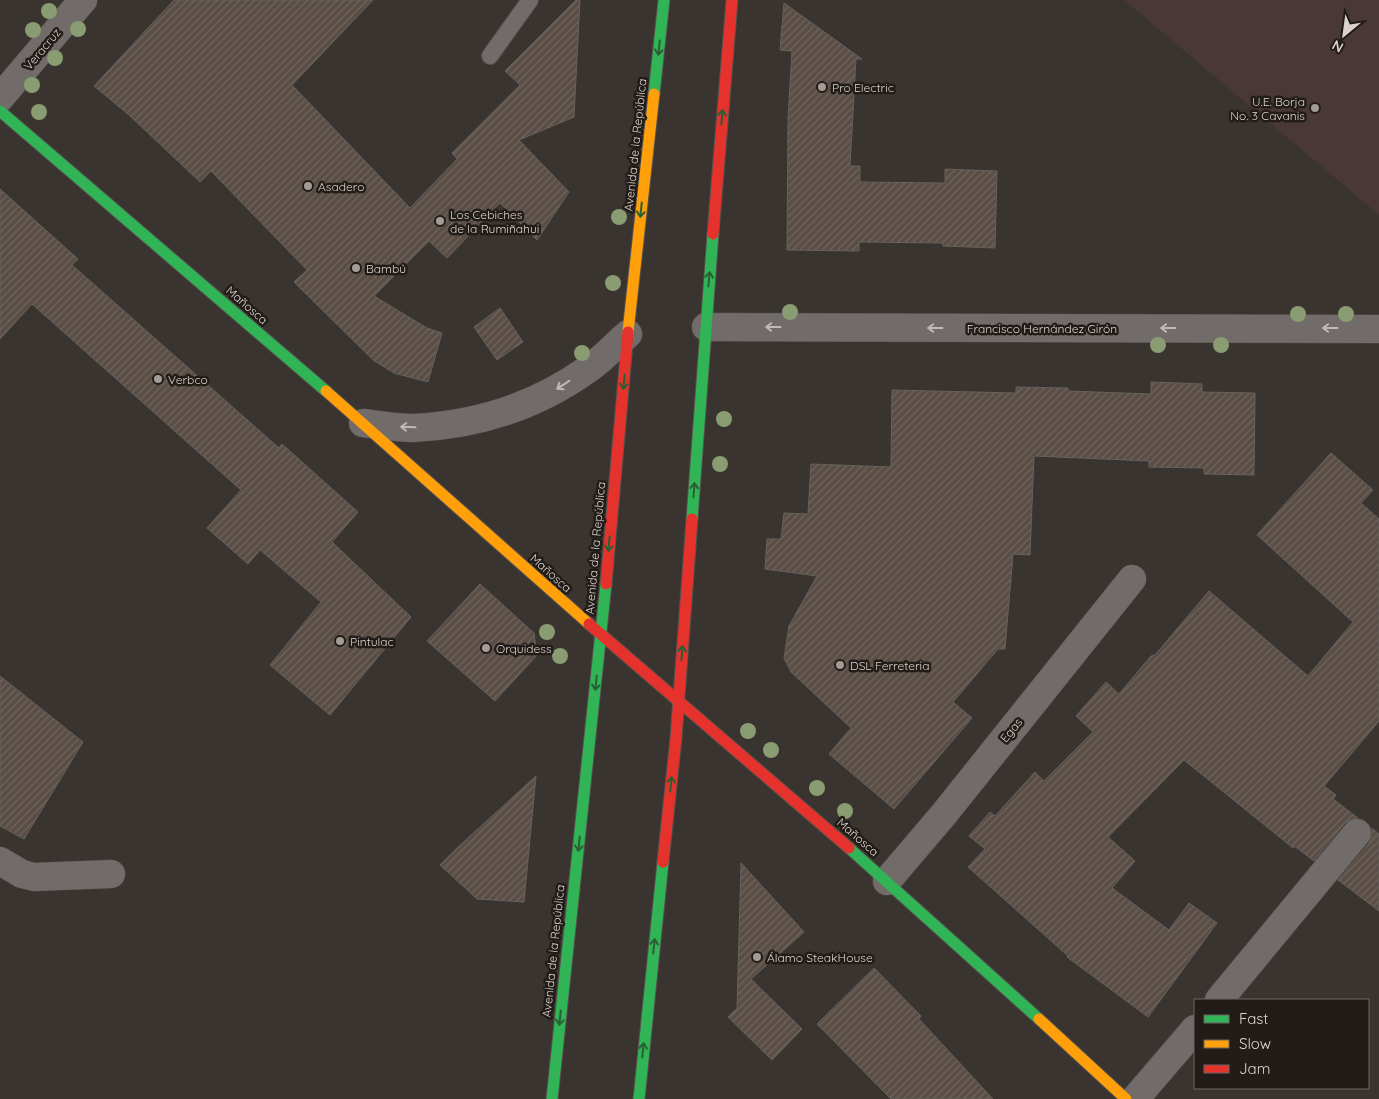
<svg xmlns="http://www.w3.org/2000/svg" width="1379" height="1099" viewBox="0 0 1379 1099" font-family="Quicksand,sans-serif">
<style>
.education{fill:#4a3738}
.building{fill:url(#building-hatch);stroke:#66615d}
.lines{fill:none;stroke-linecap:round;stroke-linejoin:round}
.lane-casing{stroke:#56504d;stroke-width:18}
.street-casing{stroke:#56504d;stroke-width:29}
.fast-casing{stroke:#56504d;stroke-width:13}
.slow-casing{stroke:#56504d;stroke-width:13}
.jam-casing{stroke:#56504d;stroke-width:13}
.lane{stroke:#716c69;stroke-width:16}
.street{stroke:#716c69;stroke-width:28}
.fast{stroke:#30b455;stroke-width:11}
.slow{stroke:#ff9f0a;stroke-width:11}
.jam{stroke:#e5322d;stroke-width:11}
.tree{fill:#8a9c72}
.oneway{stroke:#286033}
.oneway2{stroke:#c1b9b6}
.poi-dot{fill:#a39b97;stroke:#221c18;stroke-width:2}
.labels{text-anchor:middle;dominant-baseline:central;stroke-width:5;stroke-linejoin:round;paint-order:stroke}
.street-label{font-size:12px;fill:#dcd3cf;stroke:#221c18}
.poi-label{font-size:12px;fill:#dcd3cf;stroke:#221c18;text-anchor:start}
</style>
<defs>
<pattern id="building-hatch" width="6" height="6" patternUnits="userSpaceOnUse" patternTransform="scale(1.25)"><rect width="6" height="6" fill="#594d45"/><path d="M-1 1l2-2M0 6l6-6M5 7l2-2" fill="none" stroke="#70665f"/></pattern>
</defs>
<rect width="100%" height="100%" fill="#3a3430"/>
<path class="education" d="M1124 0H1379V215Z"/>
<path class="building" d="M174 0H373L292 85 410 208 457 159 452 153 520 85 505 71 576 0H580L574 117 519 140 569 192 537 240 500 203 447 258 429 241 374 296 427 328 442 333 428 382 394 373 373 360 294 282 307 270 211 171 200 182 129 115 94 86Z
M784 3 862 59H856L850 166H860V182L945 183V169L997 171 995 248 943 246V243L859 242V251L787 250 788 118 792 51 780 50Z
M0 189 78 259 72 265 279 448 282 444 358 512 332 542 411 617 330 715 270 665 321 602 260 550 248 564 207 528 241 490 32 304 0 339Z
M500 308 523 342 497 360 474 327Z
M1151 382 1202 384V392L1255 393 1254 475 1204 474V468L1149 467V461L1034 456 1030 555 1013 554 1005 649H998L953 702 972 718 894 809 829 754 851 728 791 672 784 658 789 626 817 576 765 569 767 539H781L784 513 808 514 811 464 891 467 892 390 1016 393V387L1068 388V391L1151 394Z
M1331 453 1373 490 1361 503 1379 519V721L1324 786 1336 795 1333 799 1358 818 1351 819 1345 823 1314 861 1294 846 1293 848 1184 760 1108 837 1135 861 1112 888 1169 930 1189 903 1217 923 1148 1017 1067 957 1068 956 968 867 985 849 969 836 990 812 995 816 1035 772 1044 781 1093 732 1076 716 1106 682 1119 694 1151 656 1155 655 1209 591 1308 676 1353 622 1257 535Z
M480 584 534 633 537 655 495 701 427 641Z
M0 676 83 742 24 839 0 826Z
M536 776 524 902 477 899 440 865 457 848Z
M1372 828 1379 834V911L1338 880 1369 843 1372 836Z
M741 863 804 932 751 979 802 1029 772 1060 728 1017 737 1008Z
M874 968 921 1016 919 1019 993 1099H891L817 1024Z"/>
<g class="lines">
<defs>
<path id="lane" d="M490 56 530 0"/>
<path id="street" d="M0 98 83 0
M706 327 1379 329
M363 423C380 425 397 428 413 428 478 425 535 407 588 369 603 359 615 345 628 334
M0 861 22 874 34 877 111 874
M887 881 944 814 1132 579
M1219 1000 1357 833
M1135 1099 1195 1029"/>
<path id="fast" d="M654 94 664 0
M0 111 326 391
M692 519 713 234
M849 848 1039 1019
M552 1099 606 584
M639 1099 663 862"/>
<path id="slow" d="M628 332 654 94
M326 391 589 624
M1039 1019 1126 1099"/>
<path id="jam" d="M713 234 732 0
M606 584 628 332
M589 624 849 848
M663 862 676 738 692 519"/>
</defs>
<use href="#lane" class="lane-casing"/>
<use href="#street" class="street-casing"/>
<use href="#fast" class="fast-casing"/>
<use href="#slow" class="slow-casing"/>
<use href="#jam" class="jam-casing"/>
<use href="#lane" class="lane"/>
<use href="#street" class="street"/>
<use href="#fast" class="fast"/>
<use href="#slow" class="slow"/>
<use href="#jam" class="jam"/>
</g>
<g class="tree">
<circle cx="49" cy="11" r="8"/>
<circle cx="78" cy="29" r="8"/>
<circle cx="33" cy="30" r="8"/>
<circle cx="55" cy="58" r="8"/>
<circle cx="32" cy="85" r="8"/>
<circle cx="39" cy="112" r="8"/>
<circle cx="619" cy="217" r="8"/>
<circle cx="613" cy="283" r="8"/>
<circle cx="790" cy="312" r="8"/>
<circle cx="1298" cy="314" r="8"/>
<circle cx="1346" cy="314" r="8"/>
<circle cx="1158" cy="345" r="8"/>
<circle cx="1221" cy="345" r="8"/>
<circle cx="582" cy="353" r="8"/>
<circle cx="724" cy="419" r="8"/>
<circle cx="720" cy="464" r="8"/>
<circle cx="547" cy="632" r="8"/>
<circle cx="560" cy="656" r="8"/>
<circle cx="748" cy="731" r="8"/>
<circle cx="771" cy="750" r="8"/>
<circle cx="817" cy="788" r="8"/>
<circle cx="845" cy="811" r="8"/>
</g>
<defs><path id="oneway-shaft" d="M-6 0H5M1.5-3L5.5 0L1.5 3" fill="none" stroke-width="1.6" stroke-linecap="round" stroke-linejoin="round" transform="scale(1.25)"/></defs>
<g class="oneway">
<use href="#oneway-shaft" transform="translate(659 48) rotate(96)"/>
<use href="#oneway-shaft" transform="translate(722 117) rotate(-85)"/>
<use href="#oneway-shaft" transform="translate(641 210) rotate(96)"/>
<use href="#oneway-shaft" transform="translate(709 279) rotate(-85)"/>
<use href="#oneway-shaft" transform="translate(624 382) rotate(95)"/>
<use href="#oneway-shaft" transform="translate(694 490) rotate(-86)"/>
<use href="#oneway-shaft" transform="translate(609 544) rotate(95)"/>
<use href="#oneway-shaft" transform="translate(682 653) rotate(-86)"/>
<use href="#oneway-shaft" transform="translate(596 683) rotate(96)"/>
<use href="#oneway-shaft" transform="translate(671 784) rotate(-84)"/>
<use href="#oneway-shaft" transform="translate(579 844) rotate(96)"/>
<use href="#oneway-shaft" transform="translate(654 946) rotate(-84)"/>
<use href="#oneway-shaft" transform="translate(560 1018) rotate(96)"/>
<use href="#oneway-shaft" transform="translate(643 1050) rotate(-84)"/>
</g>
<g class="oneway2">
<use href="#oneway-shaft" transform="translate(773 327) rotate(-180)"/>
<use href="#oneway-shaft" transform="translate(935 328) rotate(-180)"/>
<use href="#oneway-shaft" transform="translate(1168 328) rotate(-180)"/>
<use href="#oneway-shaft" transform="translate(1330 328) rotate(-180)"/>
<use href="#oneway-shaft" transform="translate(563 385) rotate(147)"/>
<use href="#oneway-shaft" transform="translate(408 427) rotate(-178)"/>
</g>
<g class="poi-dot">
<circle cx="822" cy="87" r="5"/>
<circle cx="1315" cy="108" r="5"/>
<circle cx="308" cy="186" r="5"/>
<circle cx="440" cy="221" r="5"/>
<circle cx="356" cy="268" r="5"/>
<circle cx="158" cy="379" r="5"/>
<circle cx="340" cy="641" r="5"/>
<circle cx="486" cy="648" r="5"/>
<circle cx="840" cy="665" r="5"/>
<circle cx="757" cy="957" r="5"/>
</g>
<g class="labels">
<g class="street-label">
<text transform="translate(42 49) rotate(-50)">Veracruz</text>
<text transform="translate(635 145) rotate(-84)">Avenida de la República</text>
<text transform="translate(247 305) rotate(41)">Mañosca</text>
<text x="1042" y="328">Francisco Hernández Girón</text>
<text transform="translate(595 548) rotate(-85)">Avenida de la República</text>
<text transform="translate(551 573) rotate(42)">Mañosca</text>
<text transform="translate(1011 730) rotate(-51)">Egas</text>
<text transform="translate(858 837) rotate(41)">Mañosca</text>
<text transform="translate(553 951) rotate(-84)">Avenida de la República</text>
</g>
<g class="poi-label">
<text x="832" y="87">Pro Electric</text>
<text x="1305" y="101" text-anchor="end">U.E. Borja<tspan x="1305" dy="14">No. 3 Cavanis</tspan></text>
<text x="318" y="186">Asadero</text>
<text x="450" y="214">Los Cebiches<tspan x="450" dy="14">de la Rumiñahui</tspan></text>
<text x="366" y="268">Bambú</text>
<text x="168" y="379">Verbco</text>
<text x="350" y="641">Pintulac</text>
<text x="496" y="648">Orquidess</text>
<text x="850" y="665">DSL Ferreteria</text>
<text x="767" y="957">Álamo SteakHouse</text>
</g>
</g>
<rect x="1194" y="999" width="175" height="90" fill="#221c18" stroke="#6c6561"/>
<rect x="1204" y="1015" width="25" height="8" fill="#30b455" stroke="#6c6561"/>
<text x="1239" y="1024" font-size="15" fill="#dcd3cf">Fast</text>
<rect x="1204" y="1040" width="25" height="8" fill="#ff9f0a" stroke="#6c6561"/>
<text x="1239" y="1049" font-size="15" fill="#dcd3cf">Slow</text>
<rect x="1204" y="1065" width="25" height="8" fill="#e5322d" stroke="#6c6561"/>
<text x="1239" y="1074" font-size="15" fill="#dcd3cf">Jam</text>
<g transform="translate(1344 35) rotate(209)" stroke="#221c18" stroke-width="4" paint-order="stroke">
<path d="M0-4L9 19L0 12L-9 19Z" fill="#dcd3cf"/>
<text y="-8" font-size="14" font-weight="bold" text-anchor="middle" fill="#dcd3cf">N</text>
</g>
</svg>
